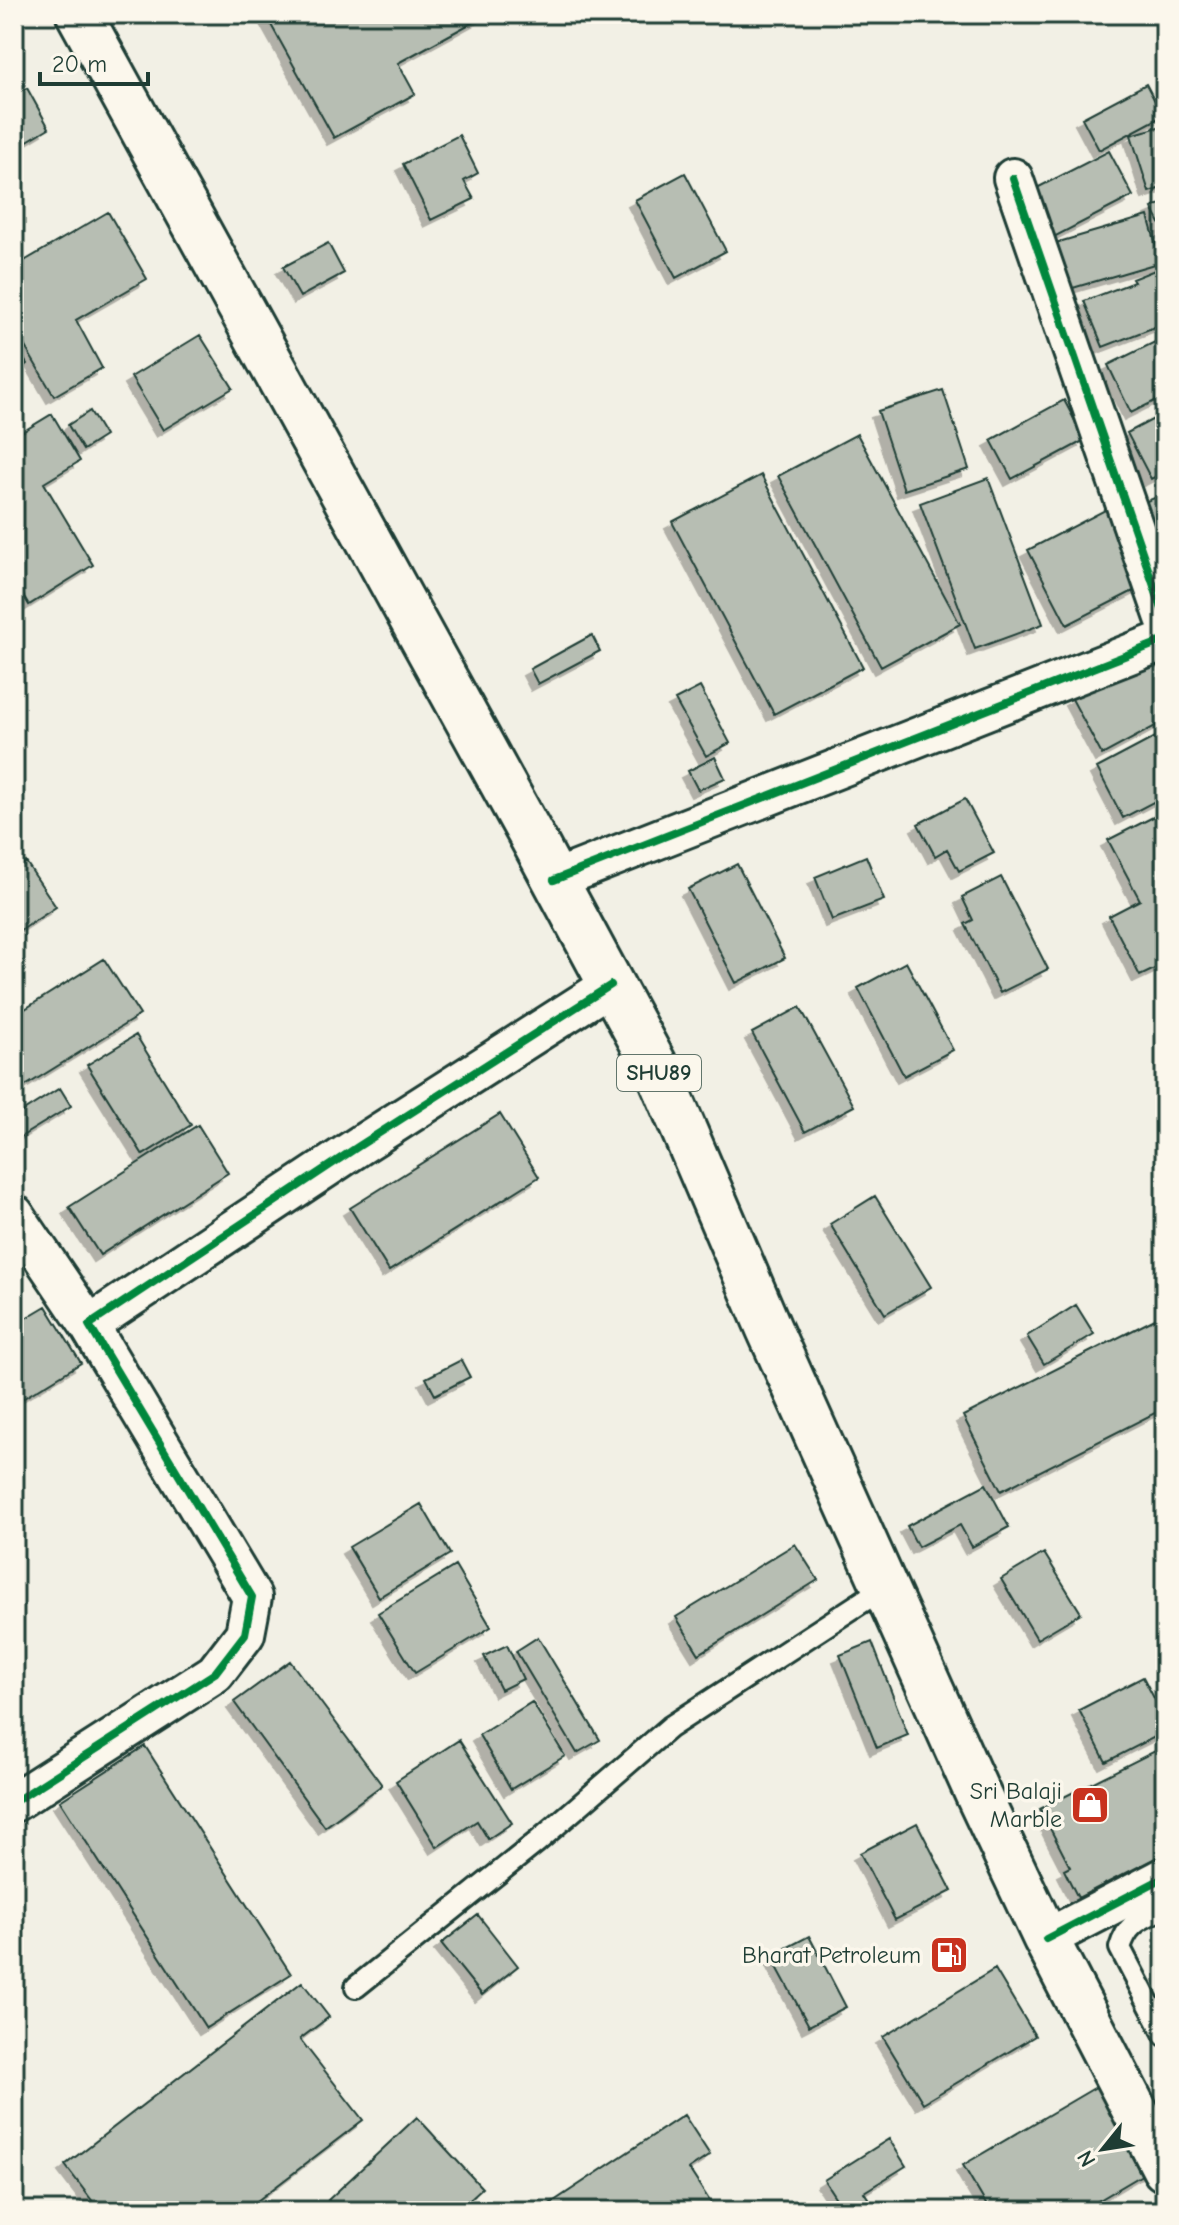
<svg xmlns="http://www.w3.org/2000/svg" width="1179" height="2225" viewBox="0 0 1179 2225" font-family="'Comic Neue',sans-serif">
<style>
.building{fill:#b7beb3;stroke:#1f3d34;stroke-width:2;filter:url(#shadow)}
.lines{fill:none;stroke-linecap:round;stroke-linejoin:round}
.service-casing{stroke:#1f3d34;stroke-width:26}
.minor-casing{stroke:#1f3d34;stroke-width:44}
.primary-casing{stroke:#1f3d34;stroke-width:50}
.service{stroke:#fbf7ec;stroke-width:20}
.minor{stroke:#fbf7ec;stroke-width:38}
.primary{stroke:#fbf7ec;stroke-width:44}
.cycleway-casing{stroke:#fbf7ec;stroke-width:13}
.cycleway{stroke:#00873e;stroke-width:8}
.labels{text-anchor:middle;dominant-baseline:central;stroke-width:7;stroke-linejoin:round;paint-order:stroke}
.shield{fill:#fbf7ec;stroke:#61756b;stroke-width:2}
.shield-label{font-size:22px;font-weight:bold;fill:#1f3d34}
.poi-label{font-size:24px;fill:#1f3d34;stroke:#fbf7ec;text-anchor:end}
</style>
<defs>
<filter id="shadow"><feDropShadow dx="-7" dy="7" stdDeviation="0" flood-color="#0004"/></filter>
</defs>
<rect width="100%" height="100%" fill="#f2f0e5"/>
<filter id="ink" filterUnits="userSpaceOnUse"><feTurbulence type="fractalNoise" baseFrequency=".0125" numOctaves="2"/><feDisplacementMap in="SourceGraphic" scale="16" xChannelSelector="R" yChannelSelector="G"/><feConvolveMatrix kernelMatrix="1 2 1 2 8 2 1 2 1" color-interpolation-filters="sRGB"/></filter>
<g filter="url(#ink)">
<path class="building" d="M265 14H488L398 63 415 94 334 138Z
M1146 84 1163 116 1099 150 1082 118Z
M27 88 49 128 14 149V95Z
M1165 125V187L1149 192 1131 135Z
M459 135 478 173 464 181 474 199 431 220 403 164Z
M1109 151 1133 196 1052 238 1029 192Z
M685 173 726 251 676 278 635 200Z
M1165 202V233L1152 208Z
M108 212 147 279 76 320 102 368 54 396 14 328V267Z
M1148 216 1161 262 1066 290 1052 244Z
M328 243 344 273 300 297 283 267Z
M1165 266V323L1103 347 1084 301 1134 282 1132 279Z
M200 335 233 388 163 430 131 377Z
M1165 337V396L1131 413 1108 365Z
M14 343 27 364 14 373Z
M943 390 969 469 904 490 878 411Z
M1064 400 1085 440 1012 479 991 440Z
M90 411 105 436 83 450 68 425Z
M1165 413V472L1151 479 1127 433Z
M52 414 80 461 44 483 93 565 29 605 14 580V437Z
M857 434 960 624 881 667 778 476Z
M761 475 863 667 774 714 672 522Z
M988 478 1043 624 975 649 920 503Z
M1165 494V555L1144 502Z
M1107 509 1147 584 1067 625 1028 550Z
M592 635 600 651 538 684 530 669Z
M1153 656 1165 679V721L1102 755 1072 699Z
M700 687 730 743 706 756 675 700Z
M1165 732V796L1123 818 1097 768Z
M715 757 725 778 698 790 688 771Z
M965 799 994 853 959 871 947 849 935 856 918 824Z
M1165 811V964L1140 976 1109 916 1140 900 1108 840Z
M866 856 884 900 832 920 815 877Z
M26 862 56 907 14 935V870Z
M737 864 785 958 736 983 688 889Z
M1001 877 1048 969 1000 993 965 924 973 920 962 897Z
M104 959 140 1015 14 1093V1016Z
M906 962 953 1050 904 1076 858 988Z
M800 1007 854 1106 805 1132 752 1033Z
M136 1035 191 1125 143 1155 87 1065Z
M60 1088 71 1106 14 1141V1117Z
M500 1114 539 1177 389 1271 350 1208Z
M198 1125 228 1173 100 1255 69 1207Z
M875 1196 931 1287 885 1314 830 1224Z
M1076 1305 1094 1334 1044 1364 1027 1336Z
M46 1306 81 1363 14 1404V1325Z
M1165 1314V1408L1001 1491 963 1416Z
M461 1360 470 1377 435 1395 426 1378Z
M986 1484 1009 1527 972 1547 960 1525 918 1547 907 1526Z
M421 1504 450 1554 379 1597 349 1547Z
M795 1544 818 1580 699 1654 676 1617Z
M1044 1553 1081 1613 1037 1639 1001 1579Z
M455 1566 491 1627 415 1673 378 1613Z
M538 1637 600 1740 577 1753 516 1651Z
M872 1642 908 1735 877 1748 840 1655Z
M507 1645 523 1679 501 1690 484 1656Z
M290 1661 382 1785 325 1827 234 1702Z
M1143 1677 1165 1719V1732L1106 1762 1079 1710Z
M532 1702 565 1756 511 1789 479 1735Z
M459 1740 512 1823 488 1839 477 1821 437 1847 396 1781Z
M145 1746 291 1974 206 2028 60 1801Z
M1165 1746V1853L1078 1898 1064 1870 1070 1867 1040 1809Z
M917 1823 952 1891 895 1920 860 1853Z
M478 1915 518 1966 482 1995 441 1944Z
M809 1936 846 2007 809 2026 771 1956Z
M995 1969 1035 2036 923 2103 883 2037Z
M302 1982 329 2017 300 2039 363 2120 244 2211H100L65 2165Z
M1101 2084 1152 2169 1081 2211H990L963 2165Z
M684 2115 710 2155 689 2169 713 2206 706 2211H539Z
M417 2117 482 2188 457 2211H438L433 2205 426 2211H338L328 2200Z
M889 2139 906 2166 864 2192 872 2204 861 2211H844L824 2180Z"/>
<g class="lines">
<defs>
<path id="service" d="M1165 1907C1142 1919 1128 1921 1120 1948L1165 2035
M356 1987 537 1842 670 1727 885 1587"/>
<path id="minor" d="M1013 178 1165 618
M554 880 1165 640
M14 1214 89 1325
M14 1802 215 1673 245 1634 252 1597 89 1325 359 1146 611 985
M1046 1939 1165 1877"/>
<path id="primary" d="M79 14 533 839 662 1079 769 1329 979 1797 1046 1939 1165 2169"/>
</defs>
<use href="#service" class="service-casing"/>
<use href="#minor" class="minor-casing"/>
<use href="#primary" class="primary-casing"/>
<use href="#service" class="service"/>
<use href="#minor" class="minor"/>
<use href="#primary" class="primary"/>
<defs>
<path id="cycleway" d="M1013 178 1165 618
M554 880 1165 640
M14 1802 215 1673 245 1634 252 1597 89 1325 359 1146 611 985
M1046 1939 1165 1877"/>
</defs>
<use href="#cycleway" class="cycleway-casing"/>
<use href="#cycleway" class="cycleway"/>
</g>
</g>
<defs>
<symbol id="shop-square" viewBox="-11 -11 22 22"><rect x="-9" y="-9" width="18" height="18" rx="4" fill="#c8321e" stroke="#fbf7ec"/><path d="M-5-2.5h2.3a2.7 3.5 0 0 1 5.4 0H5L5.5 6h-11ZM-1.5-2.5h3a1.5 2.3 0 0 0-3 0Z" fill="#fff"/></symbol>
<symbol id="fuel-square" viewBox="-11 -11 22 22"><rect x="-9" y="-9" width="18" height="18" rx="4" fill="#c8321e" stroke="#fbf7ec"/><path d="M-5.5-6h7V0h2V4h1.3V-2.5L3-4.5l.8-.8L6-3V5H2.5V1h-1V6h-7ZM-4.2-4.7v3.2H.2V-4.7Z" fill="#fff"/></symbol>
</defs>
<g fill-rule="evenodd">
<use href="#shop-square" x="1068" y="1783" width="44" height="44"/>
<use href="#fuel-square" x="927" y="1933" width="44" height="44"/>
</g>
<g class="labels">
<rect class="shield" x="617" y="1055" width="84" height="36" rx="6"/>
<g class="shield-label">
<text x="659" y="1073">SHU89</text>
</g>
<g class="poi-label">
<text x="1062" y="1791">Sri Balaji<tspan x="1062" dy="28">Marble</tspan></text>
<text x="921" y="1955">Bharat Petroleum</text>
</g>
</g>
<rect width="1179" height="2225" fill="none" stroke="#fbf7ec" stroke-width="48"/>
<rect x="24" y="24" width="1131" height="2177" fill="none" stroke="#1f3d34" stroke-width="3" filter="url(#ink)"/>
<g transform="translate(1103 2149) rotate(240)" stroke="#fbf7ec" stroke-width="6" paint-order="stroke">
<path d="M0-6L14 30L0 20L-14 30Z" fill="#1f3d34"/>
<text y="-12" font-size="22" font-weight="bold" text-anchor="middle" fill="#1f3d34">N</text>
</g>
<path d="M40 72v12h108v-12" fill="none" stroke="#1f3d34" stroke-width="4"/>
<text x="52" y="72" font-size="24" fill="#1f3d34" stroke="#fbf7ec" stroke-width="6" paint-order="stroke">20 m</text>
</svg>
